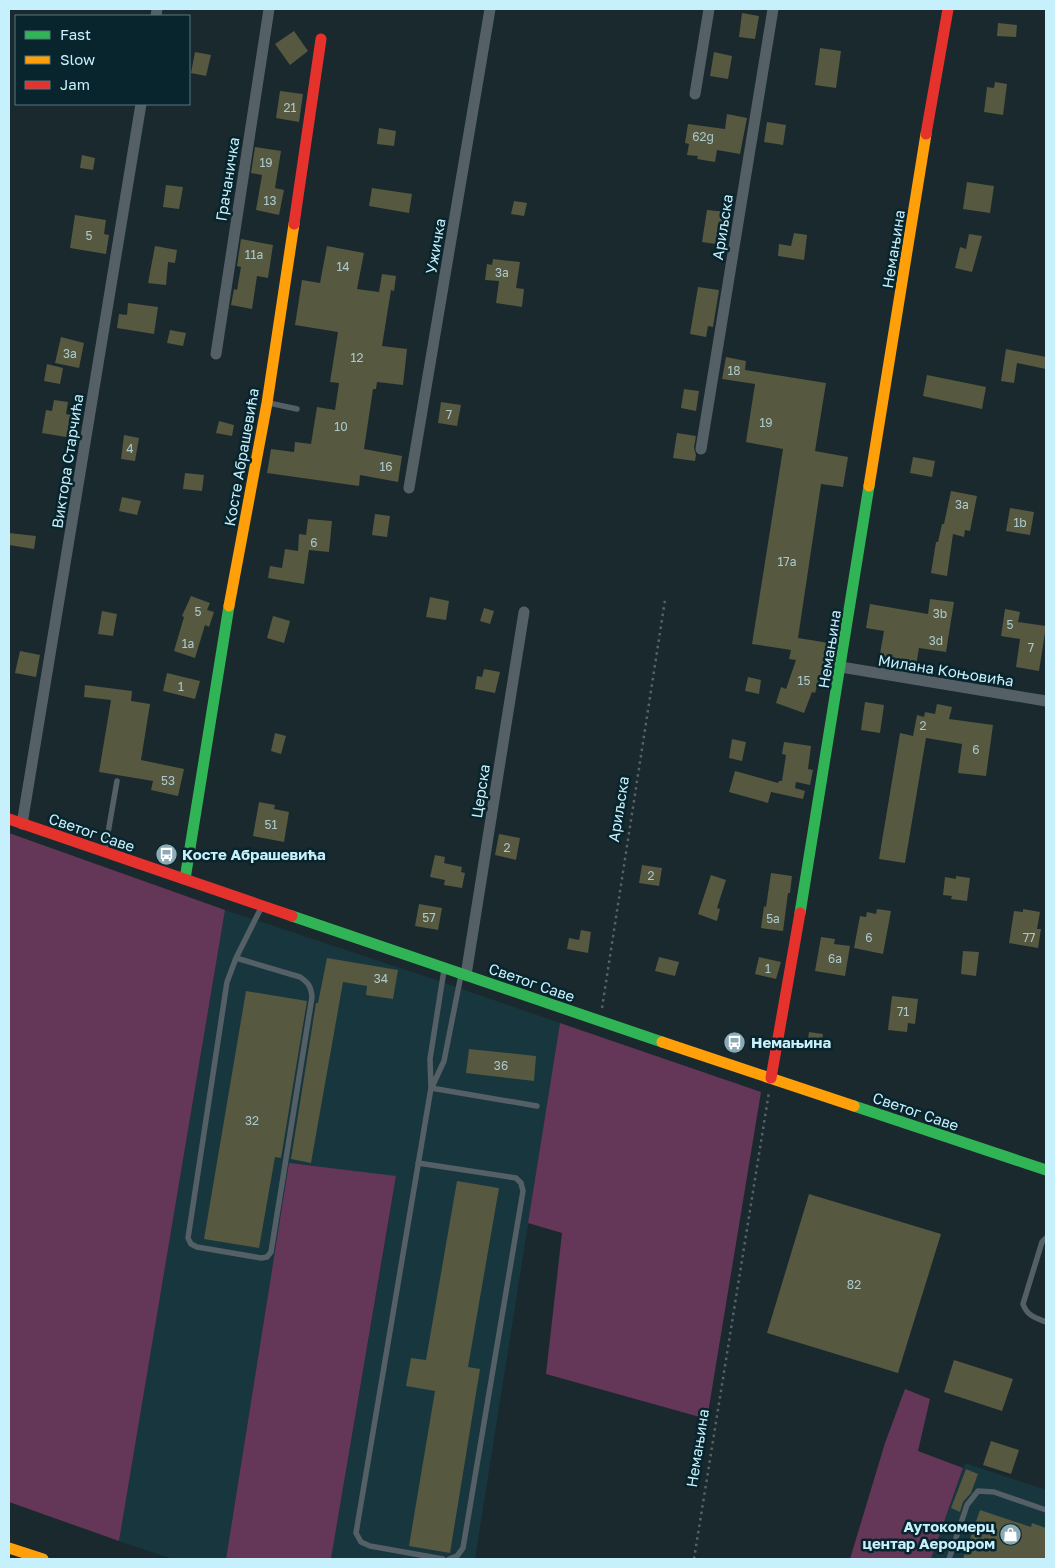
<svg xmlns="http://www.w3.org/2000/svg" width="1055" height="1568" viewBox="0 0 1055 1568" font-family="'Golos Text',sans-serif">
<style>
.built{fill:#18363e}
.green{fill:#643658}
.building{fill:#565840}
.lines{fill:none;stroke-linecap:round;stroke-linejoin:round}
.path{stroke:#566266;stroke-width:2.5;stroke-dasharray:2.5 4;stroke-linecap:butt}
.lane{stroke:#546065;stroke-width:5.5}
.street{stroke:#546065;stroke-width:11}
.fast{stroke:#30b455;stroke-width:11}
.slow{stroke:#ff9f0a;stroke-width:11}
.jam{stroke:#e5322d;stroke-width:11}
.labels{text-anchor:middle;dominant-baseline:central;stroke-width:5;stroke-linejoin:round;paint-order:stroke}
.number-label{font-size:12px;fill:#abcace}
.street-label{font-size:15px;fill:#c7f0fd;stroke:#08242c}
.poi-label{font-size:15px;font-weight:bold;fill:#c7f0fd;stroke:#08242c;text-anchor:start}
</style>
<rect width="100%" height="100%" fill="#1a292e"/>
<path class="built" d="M225 910 430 978 560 1023 475 1559H331L396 1177 289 1164 226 1559H172L119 1541Z
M965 1463 1046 1490V1559H931Z"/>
<path class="green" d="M9 833 225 910 119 1541 9 1502Z
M560 1023 761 1092 707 1419 546 1374 562 1233 528 1223Z
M289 1163 396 1176 331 1559H226Z
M905 1389 930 1399 918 1451 963 1468 931 1559H850L885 1443Z"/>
<path class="building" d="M742 13 759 16 755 39 739 37Z
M998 23 1017 25 1016 37 997 36Z
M294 31 308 51 290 65 275 44Z
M820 48 841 51 836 88 815 85Z
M195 52 211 55 206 76 191 73Z
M714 52 732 56 728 79 710 76Z
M995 82 1007 84 1003 115 984 112 987 87 994 88Z
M280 91 303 94 299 122 276 118Z
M727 114 747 118 740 154 717 150 715 162 697 159 698 156 687 155 689 144 685 143 688 124 725 129Z
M767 122 786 125 783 145 764 142Z
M379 128 396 131 394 146 377 144Z
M255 147 281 151 275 188 284 190 279 215 256 210 262 175 251 173Z
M82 155 95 158 93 170 80 168Z
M967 182 994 186 990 213 963 209Z
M166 185 183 187 179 209 163 207Z
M372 188 412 194 409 213 369 206Z
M514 201 527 203 524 216 511 214Z
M707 210 727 212 722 245 702 242Z
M75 215 106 220 104 234 109 235 106 254 70 248Z
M794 233 807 235 804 260 778 256 779 244 791 246Z
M969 234 982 236 972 272 955 268 960 247 966 249Z
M241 239 273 245 268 278 257 276 252 309 231 305 234 289 237 290 241 267 237 266Z
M155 246 177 250 175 263 168 262 166 285 148 283Z
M327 246 364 253 357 289 379 292 382 274 396 276 394 291 391 290 382 346 407 349 403 385 377 382 376 389H373L364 449 402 456 398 482 360 475 359 486 267 473 271 449 294 452 295 442 311 444 317 407 335 410 339 383 330 382 338 332 295 325 302 280 320 283Z
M493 259 520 262 516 288 524 289 522 307 496 303 499 281 485 280 487 264 492 265Z
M698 287 719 290 713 327 708 326 706 337 690 334Z
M128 303 158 307 154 334 117 328 119 314 127 315Z
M170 330 186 333 183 346 167 343Z
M61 337 84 343 79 368 55 363Z
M1006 349 1046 357V369L1017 363 1014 383 1001 381Z
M726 357 746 361 745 370 826 383 815 451 848 457 843 487 821 484 798 638 829 643 826 665 824 664 815 693 812 692 804 713 776 703 781 687 786 689 796 660 789 659 791 650 752 644 783 449 746 442 755 384 722 379Z
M47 364 63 368 60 384 44 381Z
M927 375 986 387 982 409 923 396Z
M684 389 699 391 696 411 681 408Z
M54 400 68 402 66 414 76 416 72 438 42 433 46 410 52 411Z
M441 402 461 405 457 426 438 423Z
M219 421 234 425 232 436 216 433Z
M677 433 696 436 694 448 696 455 695 461 673 458Z
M124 435 139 438 135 461 121 459Z
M913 457 935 461 932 477 910 473Z
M185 473 204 475 202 491 183 489Z
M951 491 977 496 970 531 965 530 964 537 953 534 947 576 931 573 936 542H938L942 524H944Z
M122 497 141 501 137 515 119 511Z
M1010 508 1034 512 1030 535 1006 531Z
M375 514 390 516 387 537 372 535Z
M308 519 332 521 329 552 309 550 304 584 268 578 270 566 282 568 285 549 298 551 299 534 306 535Z
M9 533 36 536 34 549 9 545Z
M191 596 210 603 207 610 214 612 209 627 205 625 195 658 174 651 184 617 182 616Z
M430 597 449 601 446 620 426 617Z
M930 599 954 602 946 652 919 648 915 672 888 667 889 661 879 659 884 631 866 628 870 604 928 614Z
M484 608 494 611 490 624 480 621Z
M1005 609 1020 612 1018 622 1046 626 1039 671 1016 667 1020 639 1001 636Z
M102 611 117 614 113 636 98 634Z
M273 616 290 621 284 643 267 638Z
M20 651 40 655 36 677 15 673Z
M484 669 500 672 495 693 475 689 477 676 482 677Z
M167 673 200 681 195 699 163 691Z
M748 677 761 680 759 694 745 691Z
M85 685 132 691 131 701 150 704 141 760 184 769 178 796 151 790 153 781 99 772 111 700 84 697Z
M865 702 884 705 880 733 861 730Z
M937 704 952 707 949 719 993 725 986 776 958 773 962 744 926 738 905 863 879 859 900 733 913 736 917 715 924 717 925 712 935 714Z
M275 733 286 736 281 754 271 751Z
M732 739 746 742 742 761 729 758Z
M784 742 811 746 808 769 813 770 810 785 796 782 795 788 805 791 803 799 771 792 768 803 729 792 735 771 778 783 779 781H782L786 755 782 754Z
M259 802 275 805 274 809 289 812 284 842 253 836Z
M499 834 520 838 516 860 495 855Z
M435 855 445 857 444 863 462 867 461 872 465 873 462 888 444 885 445 880 430 877Z
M642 865 662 868 659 886 639 883Z
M771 873 792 876 790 893H788L783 931 761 928 764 906 766 907Z
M711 875 726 880 717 908 720 909 717 921 698 914Z
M956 876 970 878 967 901 951 899 952 896 943 895 945 877 956 879Z
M419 904 442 908 438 930 415 926Z
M877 909 891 911 883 954 854 948 860 916 866 917 867 912 876 914Z
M1023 909 1040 912 1037 929H1041L1038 948 1009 943 1014 911 1023 912Z
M581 930 591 932 588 953 567 949 569 938 579 940Z
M821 937 835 939 834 944 850 946 845 976 815 971Z
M963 951 979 952 976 976 961 974Z
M659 957 679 962 675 976 655 971Z
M759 957 781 962 776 979 755 974Z
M327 958 398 970 393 999 366 995 367 986 343 982 311 1163 291 1159 316 1003H318Z
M246 991 307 1001 281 1158 275 1157 259 1248 204 1239Z
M892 996 918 999 915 1024 908 1023 907 1032 888 1030Z
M809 1032 823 1034 821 1050 807 1048Z
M469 1049 536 1056 534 1081 466 1073Z
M457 1181 499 1188 468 1367 480 1369 450 1553 409 1546 435 1391 406 1386 411 1358 426 1360Z
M809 1194 941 1234 898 1373 767 1333Z
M954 1360 1013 1379 1002 1411 944 1392Z
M991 1441 1019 1450 1011 1474 983 1465Z
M966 1469 978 1474 971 1493 963 1502 960 1512 951 1508Z
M980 1510 1031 1527 1032 1523 1046 1528V1559H963Z"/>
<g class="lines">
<path class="path" d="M602 1008 665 600
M694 1559 769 1092"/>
<path class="lane" d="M269 403 297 409
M105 850 117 781
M236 958 300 977C309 983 311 987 312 997L271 1252 267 1257 261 1258 197 1247 191 1244 188 1238 227 982 236 958 261 908
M432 1087 444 1061 461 975
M431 1088 537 1106
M418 1163 516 1178 521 1183 523 1191 463 1548 457 1556 449 1559
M1046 1238 1042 1242 1023 1304C1027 1316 1036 1318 1046 1322
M443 1559 370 1546 361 1542 356 1533 431 1088 430 1059 444 970
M949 1559 967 1505 978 1491 994 1492 1046 1510"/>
<path class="street" d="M156 16 157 9
M695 94 709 9
M216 354 269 9
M701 449 773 9
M409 488 490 9
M841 667 1046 701
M22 824 141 104
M466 975 524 612"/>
<path class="fast" d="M185 879 229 606
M800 913 869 486
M292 916 662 1042
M854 1106 1046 1170"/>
<path class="slow" d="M869 486 926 134
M229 606 267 403 294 224
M662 1042 854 1106
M9 1548 43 1559"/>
<path class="jam" d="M926 134 948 9
M294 224 321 39
M9 819 292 916
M771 1078 800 913"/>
</g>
<defs>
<symbol id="bus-disc" viewBox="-11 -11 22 22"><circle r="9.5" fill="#8aaab5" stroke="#08242c"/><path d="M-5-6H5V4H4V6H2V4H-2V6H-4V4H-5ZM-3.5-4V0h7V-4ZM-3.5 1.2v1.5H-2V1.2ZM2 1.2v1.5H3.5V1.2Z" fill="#fff"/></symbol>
<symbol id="shop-disc" viewBox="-11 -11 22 22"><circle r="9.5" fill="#8aaab5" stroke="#08242c"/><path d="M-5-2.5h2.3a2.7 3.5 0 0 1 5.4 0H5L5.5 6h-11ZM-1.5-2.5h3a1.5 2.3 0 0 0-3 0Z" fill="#fff"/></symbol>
</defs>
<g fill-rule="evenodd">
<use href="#bus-disc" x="154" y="842" width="25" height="25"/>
<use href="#bus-disc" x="722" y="1030" width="25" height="25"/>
<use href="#shop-disc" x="998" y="1522" width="25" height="25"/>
</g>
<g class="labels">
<g class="number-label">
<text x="290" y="107">21</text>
<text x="703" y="136">62g</text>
<text x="266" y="162">19</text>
<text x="270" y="200">13</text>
<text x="89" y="235">5</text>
<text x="254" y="254">11a</text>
<text x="343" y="266">14</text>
<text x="502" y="272">3a</text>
<text x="70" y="353">3a</text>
<text x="357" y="357">12</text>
<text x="734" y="370">18</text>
<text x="449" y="414">7</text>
<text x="766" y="422">19</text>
<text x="341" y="426">10</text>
<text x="130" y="448">4</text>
<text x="386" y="466">16</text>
<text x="962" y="504">3a</text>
<text x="1020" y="522">1b</text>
<text x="314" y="542">6</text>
<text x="787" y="561">17a</text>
<text x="198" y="611">5</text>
<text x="940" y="613">3b</text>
<text x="1010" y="624">5</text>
<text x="936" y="640">3d</text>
<text x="188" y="643">1a</text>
<text x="1031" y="647">7</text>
<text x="804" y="680">15</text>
<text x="181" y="686">1</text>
<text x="923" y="725">2</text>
<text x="976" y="749">6</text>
<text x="168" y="780">53</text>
<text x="271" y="824">51</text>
<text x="507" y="847">2</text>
<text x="651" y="875">2</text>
<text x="429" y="917">57</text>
<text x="773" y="918">5a</text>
<text x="869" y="937">6</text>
<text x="1029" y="937">77</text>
<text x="835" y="958">6a</text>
<text x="768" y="968">1</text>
<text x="381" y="978">34</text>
<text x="903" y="1011">71</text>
<text x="501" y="1065">36</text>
<text x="252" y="1120">32</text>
<text x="854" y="1284">82</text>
</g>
<g class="street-label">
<text transform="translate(227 179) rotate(-81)">Грачаничка</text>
<text transform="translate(722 227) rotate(-81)">Ариљска</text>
<text transform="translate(435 246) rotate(-80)">Ужичка</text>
<text transform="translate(893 249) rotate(-81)">Немањина</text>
<text transform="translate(241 457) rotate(-80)">Косте Абрашевића</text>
<text transform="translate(67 461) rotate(-81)">Виктора Старчића</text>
<text transform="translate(829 649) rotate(-81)">Немањина</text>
<text transform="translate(946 670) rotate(9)">Милана Коњовића</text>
<text transform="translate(480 791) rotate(-81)">Церска</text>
<text transform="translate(618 809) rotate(-81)">Ариљска</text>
<text transform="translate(92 832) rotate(19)">Светог Саве</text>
<text transform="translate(532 982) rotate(19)">Светог Саве</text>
<text transform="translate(916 1111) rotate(19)">Светог Саве</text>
<text transform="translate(697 1448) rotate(-81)">Немањина</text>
</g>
<g class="poi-label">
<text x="182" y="854">Косте Абрашевића</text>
<text x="751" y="1042">Немањина</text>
<text x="995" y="1526" text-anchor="end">Аутокомерц<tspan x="995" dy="17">центар Аеродром</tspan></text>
</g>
</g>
<rect width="1055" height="1568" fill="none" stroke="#c7f0fd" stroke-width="20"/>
<rect x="15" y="15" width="175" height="90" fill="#08242c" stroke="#547680"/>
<rect x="25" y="31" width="25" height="8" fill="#30b455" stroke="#547680"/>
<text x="60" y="40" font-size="15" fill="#c7f0fd">Fast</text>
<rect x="25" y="56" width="25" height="8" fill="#ff9f0a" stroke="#547680"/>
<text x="60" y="65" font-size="15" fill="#c7f0fd">Slow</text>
<rect x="25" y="81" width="25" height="8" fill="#e5322d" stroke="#547680"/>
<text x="60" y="90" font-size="15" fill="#c7f0fd">Jam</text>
</svg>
